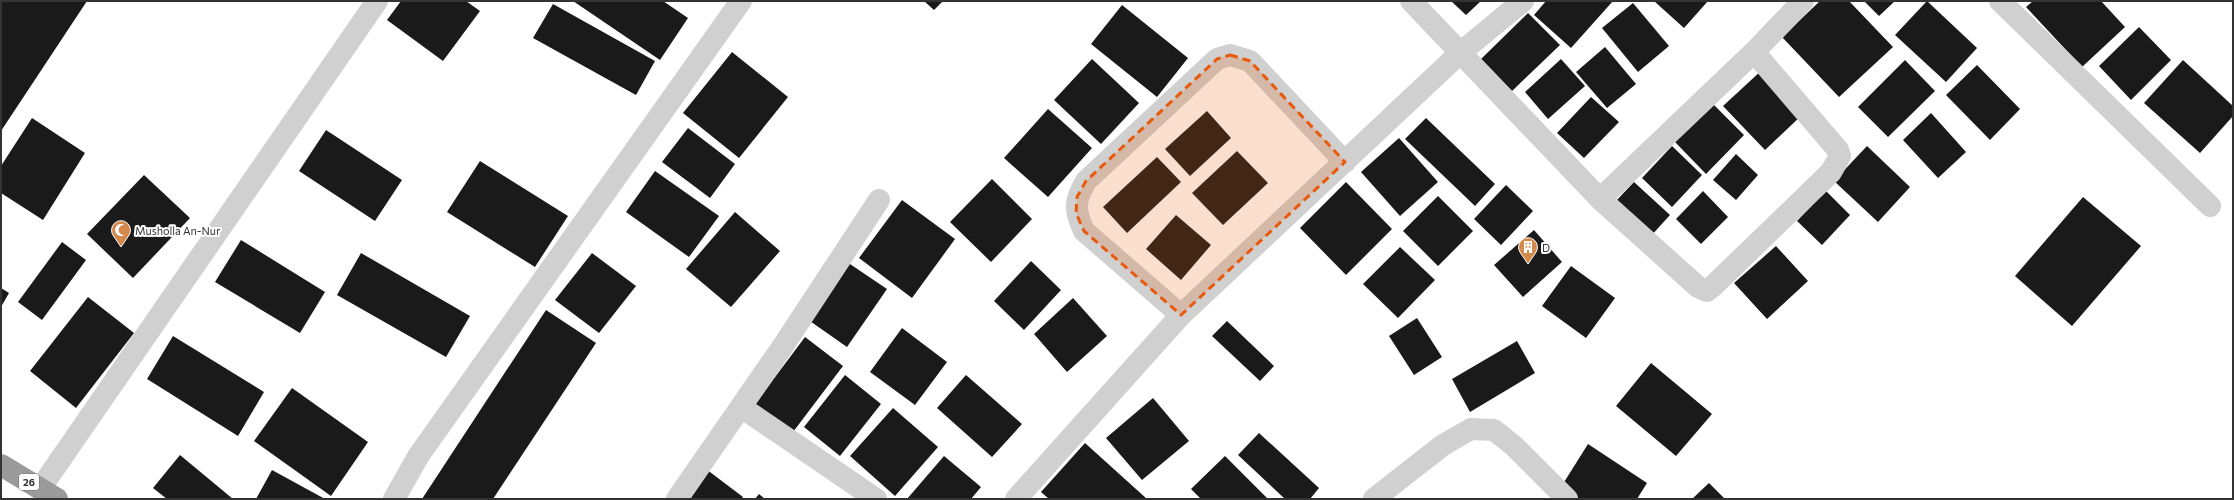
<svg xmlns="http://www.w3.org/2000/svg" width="2234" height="500" viewBox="0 0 2234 500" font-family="Commissioner,sans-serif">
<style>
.building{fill:#1a1a1a}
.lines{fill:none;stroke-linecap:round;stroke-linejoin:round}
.minor{stroke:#d0d0d0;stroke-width:22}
.highway{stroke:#9a9a9a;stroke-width:22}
.marked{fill:#e8590c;fill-opacity:0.2;stroke:#e8590c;stroke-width:3;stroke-dasharray:8 5;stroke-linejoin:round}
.labels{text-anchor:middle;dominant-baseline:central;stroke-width:4;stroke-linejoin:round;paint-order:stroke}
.shield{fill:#fff;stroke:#707070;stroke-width:1}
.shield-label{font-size:10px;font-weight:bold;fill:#333}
.poi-label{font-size:11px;fill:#333;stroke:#fff;text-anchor:start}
</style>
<rect width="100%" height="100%" fill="#fff"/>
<path class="building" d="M1 1H87L1 131Z
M401 1H466L480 11 443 61 387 20Z
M573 1H663L688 18 660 60Z
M924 1H943L934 10Z
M1451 1H1481L1466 15Z
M1546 1H1613L1571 48 1534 15Z
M1654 1H1708L1684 28Z
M1820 1H1849L1893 47 1839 97 1782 37Z
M1864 1H1895L1879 16Z
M1927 1 1977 48 1946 82 1895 35Z
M2033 1H2101L2125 27 2082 67 2026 7Z
M1633 3 1669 46 1638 72 1602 28Z
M553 4 655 61 636 95 533 38Z
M1122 5 1188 58 1157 97 1091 44Z
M1528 13 1560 45 1512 91 1481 59Z
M2139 27 2171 60 2131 100 2099 66Z
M1605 47 1636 84 1607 108 1576 72Z
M732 52 788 97 739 158 683 113Z
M1092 59 1139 103 1101 144 1054 100Z
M1561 59 1585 86 1548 119 1525 92Z
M1905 60 1935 91 1888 137 1858 107Z
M2183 60 2233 106V116L2200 153 2144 103Z
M1977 65 2020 109 1990 140 1946 95Z
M1762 70 1803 114 1765 150 1723 106Z
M1591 97 1619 122 1584 158 1557 133Z
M1713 104 1744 135 1706 174 1675 142Z
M1048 109 1092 148 1048 197 1004 158Z
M1207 111 1231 138 1190 176 1165 149Z
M1931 113 1966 152 1938 178 1903 140Z
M32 118 85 153 43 220 1 193V166Z
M1426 118 1495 184 1475 206 1405 139Z
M688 128 735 164 710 198 662 162Z
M326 130 402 180 375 221 299 171Z
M1399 138 1438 182 1400 216 1361 172Z
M1672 146 1702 175 1672 207 1642 178Z
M1867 146 1910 187 1878 222 1834 181Z
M1237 151 1268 183 1223 225 1192 193Z
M1736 154 1758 175 1736 200 1713 180Z
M1157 157 1181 182 1127 233 1103 207Z
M480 161 568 216 535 267 447 212Z
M655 171 719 216 689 257 626 212Z
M144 175 190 218 133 278 87 234Z
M992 179 1032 219 991 262 950 222Z
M1346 182 1392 229 1346 275 1300 228Z
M1634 182 1670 215 1650 237 1615 202Z
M1506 185 1533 211 1501 245 1474 219Z
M1703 191 1728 217 1701 244 1676 219Z
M1826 191 1850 215 1822 245 1797 221Z
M1438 196 1473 231 1438 266 1403 231Z
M2083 197 2141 246 2072 326 2015 276Z
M902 200 955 239 912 298 859 258Z
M735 212 780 251 731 307 686 269Z
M1176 215 1211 245 1181 280 1146 249Z
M1534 230 1562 262 1523 297 1494 265Z
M241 240 325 292 300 333 215 282Z
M62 242 86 260 42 320 18 302Z
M1776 246 1808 281 1767 319 1734 283Z
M1400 247 1435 280 1398 318 1363 284Z
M361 253 470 316 446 357 337 295Z
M592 253 636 286 599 333 555 300Z
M1031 261 1061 290 1024 330 994 301Z
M847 262 887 289 847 347 807 319Z
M1571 266 1615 298 1586 338 1542 306Z
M1 288 9 293 1 307Z
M88 297 134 333 76 408 30 371Z
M1073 298 1107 336 1067 372 1034 334Z
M546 310 596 343 493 499H422Z
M1417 318 1442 357 1414 375 1389 336Z
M1227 321 1274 366 1260 381 1212 336Z
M902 328 947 362 915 405 870 372Z
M173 336 264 392 238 436 147 379Z
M805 337 843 366 793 432 755 404Z
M1517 341 1535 373 1470 412 1452 379Z
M1651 363 1712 414 1676 456 1616 406Z
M845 375 881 404 840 456 804 427Z
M966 375 1022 424 992 457 937 408Z
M292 388 368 442 331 496 254 441Z
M1153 398 1189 441 1142 480 1106 438Z
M893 408 938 447 895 496 850 456Z
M1259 433 1319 488 1310 499H1285L1238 455Z
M1085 443 1147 499H1049L1041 492Z
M1588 444 1647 483 1637 499H1580L1561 487Z
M180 455 233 499H167L153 488Z
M944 456 981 487 971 499H907Z
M1225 456 1268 499H1201L1191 489Z
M706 469 743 497 742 499H683Z
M272 470 325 499H256Z
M1709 483 1725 499H1692Z
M759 494 765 499H755Z"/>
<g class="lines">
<path class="minor" d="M1411 1 1600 199 1754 52 1803 1
M2000 1 2210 206
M1600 199 1698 287 1707 291 1712 287 1831 172 1840 156 1838 150 1754 52
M1181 315 1084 231C1074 209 1074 202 1086 181L1217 59 1230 55 1250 61 1345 162
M741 407 876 499
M40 489 377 1
M394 499 419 455 741 1
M677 499 783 346 879 200
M1016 499 1181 315 1460 53 1523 1
M1374 499 1443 445 1471 429 1494 430 1514 446 1567 499"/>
<path class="highway" d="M1 465 57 499"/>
</g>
<path class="marked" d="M1230 55 1250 61 1345 162 1181 315 1084 231 1076 213 1077 197 1086 181 1217 59Z"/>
<defs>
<symbol id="mosque-pin" viewBox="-11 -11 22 30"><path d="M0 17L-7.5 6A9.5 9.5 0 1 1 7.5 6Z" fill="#d3884c" stroke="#fff"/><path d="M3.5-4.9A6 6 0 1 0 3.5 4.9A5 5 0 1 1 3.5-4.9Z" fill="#fff"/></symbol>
<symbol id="building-pin" viewBox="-11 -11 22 30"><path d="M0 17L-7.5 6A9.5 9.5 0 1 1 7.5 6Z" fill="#d3884c" stroke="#fff"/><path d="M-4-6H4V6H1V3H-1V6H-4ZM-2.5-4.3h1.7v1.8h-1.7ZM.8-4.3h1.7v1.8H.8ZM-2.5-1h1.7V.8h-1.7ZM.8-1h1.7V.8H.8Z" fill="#fff"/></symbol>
</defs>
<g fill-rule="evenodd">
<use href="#mosque-pin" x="110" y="219" width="22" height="30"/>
<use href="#building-pin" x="1517" y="236" width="22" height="30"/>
</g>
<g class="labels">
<rect class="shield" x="19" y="474" width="20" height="16" rx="3"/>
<g class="shield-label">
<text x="29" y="482">26</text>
</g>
<g class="poi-label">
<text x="135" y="230">Musholla An-Nur</text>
<text x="1542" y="247">D</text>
</g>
</g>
<rect width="2234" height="500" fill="none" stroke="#333333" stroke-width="4"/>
</svg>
